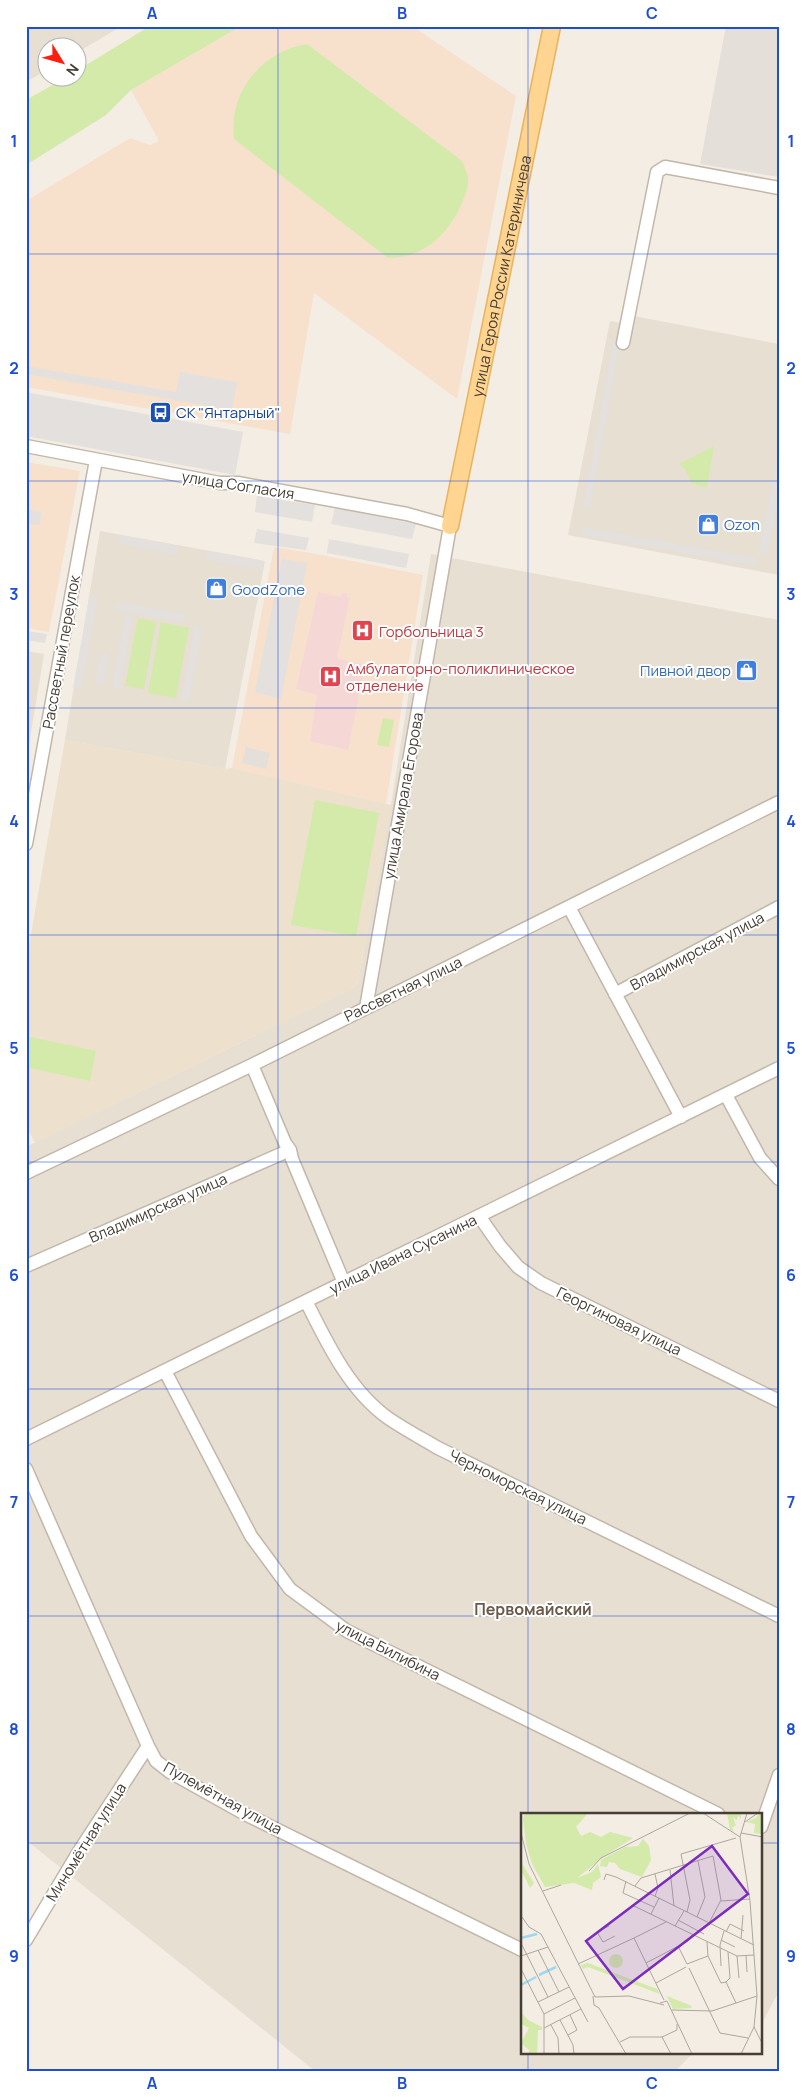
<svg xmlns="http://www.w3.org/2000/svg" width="805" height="2097" viewBox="0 0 805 2097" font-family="Manrope,sans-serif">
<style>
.residential{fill:#e7dfd2}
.commercial{fill:#f7e1cd}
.industrial{fill:#e5dfd9}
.education{fill:#ede1cd}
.medical{fill:#f5d8d6}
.green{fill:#d3eaaa}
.parking{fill:#e3e0dd}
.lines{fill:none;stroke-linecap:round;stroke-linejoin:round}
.minor-casing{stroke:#c2b7a9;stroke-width:15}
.major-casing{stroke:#eab25b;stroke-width:19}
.minor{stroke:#fff;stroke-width:12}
.major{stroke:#ffd591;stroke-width:16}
.grid{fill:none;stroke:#1d4ed8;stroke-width:1;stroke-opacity:0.55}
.labels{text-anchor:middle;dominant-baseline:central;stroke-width:4;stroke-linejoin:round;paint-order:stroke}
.street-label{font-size:15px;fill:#463d34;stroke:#fff}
.transit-label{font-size:15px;fill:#164399;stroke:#fff;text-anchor:start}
.shop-label{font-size:15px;fill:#366cbe;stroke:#fff;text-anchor:start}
.health-label{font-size:15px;fill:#be3a42;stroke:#fff;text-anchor:start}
.neighbourhood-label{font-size:16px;font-weight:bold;fill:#695a4a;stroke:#fff}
.inset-river{fill:none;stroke:#9cd8f4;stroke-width:2.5}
.inset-road{fill:none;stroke:#aea79e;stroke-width:1}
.view{fill:#7b2cbf;fill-opacity:0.15;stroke:#7b2cbf;stroke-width:2.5}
.inset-edge{fill:none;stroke:#463d34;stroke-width:2.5}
.neatline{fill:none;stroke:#1d4ed8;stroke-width:2}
.grid-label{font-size:16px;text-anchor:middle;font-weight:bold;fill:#1d4ed8}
</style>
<rect width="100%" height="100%" fill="#f3ede4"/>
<path class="residential" d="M26 26H122L78 52V48H48L47 70 26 82Z
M634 316 779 344V575L568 535 610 321 632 325Z
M100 531 265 561 225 769 65 740Z
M431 554 779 620V1991L761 2025V1814H522V2053H693L675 2071H315L26 1840V1147L357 986 391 805Z
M26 651 44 654 26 762Z"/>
<path class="commercial" d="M241 26H412L516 96 457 399 314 293 290 434 26 387V201L130 138 150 145 159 141 131 90Z
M26 462 80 471 49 632 26 628Z
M274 547 317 554 423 575 386 804 232 768Z"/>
<path class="industrial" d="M726 26H779V177L700 164Z
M246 747 270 753 266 769 242 763Z"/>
<path class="education" d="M65 740 225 769 232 768 391 805 357 986 35 1143 26 1126V963Z"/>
<path class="medical" d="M318 592 340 597 342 593 347 594V598L350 597 337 658 365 665 348 750 310 741 317 695 296 689Z"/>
<path class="green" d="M150 26H241L131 90 106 115 26 165V100L65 78H78V70Z
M307 44 462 161C464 166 468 174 468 179 469 187 464 198 461 205 447 236 423 258 388 258L234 139C228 92 262 51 307 44Z
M714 446 707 487 692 484 685 469 679 464Z
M138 618 156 622 144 689 125 686Z
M161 622 189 628 176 698 148 693Z
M383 718 394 720 389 747 377 745Z
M315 800 379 813 356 936 291 925Z
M26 1036 96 1051 90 1081 26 1067Z"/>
<path class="parking" d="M613 342 620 343 590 509 583 508Z
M26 366 176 392 180 372 237 382 232 410 26 374Z
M26 392 243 432 235 475 26 436Z
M779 444V496L768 554 759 553Z
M257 496 315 505 312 522 255 512Z
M335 508 416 524 412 539 331 524Z
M26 509 42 512 39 525 26 523Z
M582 527 756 558 755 566 581 535Z
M257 529 309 538 306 550 254 543Z
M119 535 179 546 177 555 117 543Z
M329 539 409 554 406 568 327 553Z
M207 551 263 561 261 570 205 560Z
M282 559 307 563 281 699 255 692Z
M90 595 98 597 81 690 73 688Z
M116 602 186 614 184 623 114 610Z
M125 615 133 616 120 689 112 687Z
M195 625 203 627 189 700 181 699Z
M26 631 47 634 45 643 26 640Z
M101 653 109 654 103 685 95 684Z"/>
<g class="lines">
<defs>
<path id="minor" d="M623 343 657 172 665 167 779 188
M26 446 220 483H238L407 514 450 526 366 1008
M26 844 96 460
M569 907 681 1117
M615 994 779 907
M252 1065 285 1143 290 1150 292 1159 344 1283
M726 1095 760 1158 779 1179
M26 1173 252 1065 779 802
M479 1216 500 1246 518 1267 541 1283 779 1401
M26 1266 290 1150
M306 1301C327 1343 349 1390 388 1418 404 1429 421 1438 438 1448L779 1616
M165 1371 251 1536 290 1589 347 1631 718 1814
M26 1439 779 1068
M26 1469 148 1746 156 1761 170 1772 247 1815 522 1950
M761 1827 779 1775
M26 1940 78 1853 148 1746"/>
<g id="major">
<path id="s1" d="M450 526 552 26"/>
</g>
</defs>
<use href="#minor" class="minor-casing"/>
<use href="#major" class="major-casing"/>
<use href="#minor" class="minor"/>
<use href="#major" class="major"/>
</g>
<path class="grid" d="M278 26V2071M528 26V1814M26 254H779M26 481H779M26 708H779M26 935H779M26 1162H779M26 1389H779M26 1616H779M26 1843H522M761 1843H779M528 2053V2071"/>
<defs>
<symbol id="bus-square" viewBox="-11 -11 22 22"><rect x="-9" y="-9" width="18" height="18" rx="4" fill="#1a4fb4" stroke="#fff"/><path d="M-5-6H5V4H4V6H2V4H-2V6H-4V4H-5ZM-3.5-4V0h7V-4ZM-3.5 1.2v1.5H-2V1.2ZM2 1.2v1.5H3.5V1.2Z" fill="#fff"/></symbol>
<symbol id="shop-square" viewBox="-11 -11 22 22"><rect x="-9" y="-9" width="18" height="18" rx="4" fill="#3f7fe0" stroke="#fff"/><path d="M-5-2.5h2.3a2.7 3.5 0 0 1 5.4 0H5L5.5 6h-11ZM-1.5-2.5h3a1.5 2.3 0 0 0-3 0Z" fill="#fff"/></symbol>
<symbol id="hospital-square" viewBox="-11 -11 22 22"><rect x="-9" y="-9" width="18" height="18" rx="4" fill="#e0444e" stroke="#fff"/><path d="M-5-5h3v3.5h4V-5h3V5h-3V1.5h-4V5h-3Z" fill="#fff"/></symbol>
</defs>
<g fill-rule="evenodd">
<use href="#bus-square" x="148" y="400" width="25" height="25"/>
<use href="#shop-square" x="696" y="512" width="25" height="25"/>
<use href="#shop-square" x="204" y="576" width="25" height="25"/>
<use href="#hospital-square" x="350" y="618" width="25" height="25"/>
<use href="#shop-square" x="734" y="658" width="25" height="25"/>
<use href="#hospital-square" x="318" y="664" width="25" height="25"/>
</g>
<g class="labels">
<g class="street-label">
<text stroke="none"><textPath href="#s1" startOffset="255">улица Героя России Катериничева</textPath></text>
<text transform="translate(238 485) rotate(9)">улица Согласия</text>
<text transform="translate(61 652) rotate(-80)">Рассветный переулок</text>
<text transform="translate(403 796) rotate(-80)">улица Амирала Егорова</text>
<text transform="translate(697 951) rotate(-28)">Владимирская улица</text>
<text transform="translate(403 989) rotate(-26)">Рассветная улица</text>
<text transform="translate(158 1208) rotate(-24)">Владимирская улица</text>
<text transform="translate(403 1254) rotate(-26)">улица Ивана Сусанина</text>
<text transform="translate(619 1321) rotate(26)">Георгиновая улица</text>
<text transform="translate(518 1487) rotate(26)">Черноморская улица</text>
<text transform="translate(388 1650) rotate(27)">улица Билибина</text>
<text transform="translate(223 1798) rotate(29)">Пулемётная улица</text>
<text transform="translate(86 1842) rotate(-58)">Миномётная улица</text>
</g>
<g class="transit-label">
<text x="176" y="412">СК "Янтарный"</text>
</g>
<g class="shop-label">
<text x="724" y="524">Ozon</text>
<text x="232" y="589">GoodZone</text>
<text x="731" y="670" text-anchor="end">Пивной двор</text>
</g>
<g class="health-label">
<text x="379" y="631">Горбольница 3</text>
<text x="346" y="668">Амбулаторно-поликлиническое<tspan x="346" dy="17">отделение</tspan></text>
</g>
<g class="neighbourhood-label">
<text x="533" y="1609">Первомайский</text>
</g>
</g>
<g transform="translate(521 1813)">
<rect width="241" height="241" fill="#f3ede4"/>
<path d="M4 0H67L55 14 60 23 69 19 80 24 89 19 112 25 85 42 56 65 71 59 77 51 80 64 72 70 71 77 53 70 24 74 11 51 5 30 2 6ZM206 0H220V6L217 2 216 7 212 4 215 13 211 14 213 19 209 17ZM238 0H241V21L233 20 234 11 225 9 235 5ZM122 26 128 33 130 47 121 64 99 56 94 50 88 49 86 54 79 53 80 47 104 34 117 33ZM0 49 13 70 9 75 0 57ZM88 148a7 7 0 1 1 14 0a7 7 0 1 1-14 0ZM67 150 136 176 139 181 67 154 62 156 60 152ZM146 183 171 193 170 195 152 196ZM0 199 7 207 21 214V217H17L16 241H8V237L0 230 8 215 0 211Z" fill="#d3eaaa"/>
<path class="inset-river" d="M0 125 16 121M18 162 35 154M0 172 15 164"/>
<path class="inset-road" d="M182 0 219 24M226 0 219 24 229 88 236 183 233 214 242 232M224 9 237 0M0 20 8 51 74 184 108 183 143 192M220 20 242 24M149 57 153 93M68 58 80 45 169 0M134 61 137 75 134 83M83 67 85 61 95 64 233 132M105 68 102 80 133 94M114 73 120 65 192 43 200 87 188 110M22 78 40 72M200 88 229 86M111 92 216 143 233 142M166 99 169 87 160 41 215 25M130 101 138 85M1 104 8 114 20 121 67 209M176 104 184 84 177 48M157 107 183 121M88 113 76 119 82 129 94 123M154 113 163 98M205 119 209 111 223 118M220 126 222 102M200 127 214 134M186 129 187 143 200 170 205 169M1 132 27 184M157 133 166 151M17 137 38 179M225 142 226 159M0 143 27 134M216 143 218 165M125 150 167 128 171 122M57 151 113 125M166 151 187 143M200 153 199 132 203 118M168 155 199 220 227 225M0 156 23 201V241M205 169 209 165 207 139M205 169 215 190M135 170 165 154M72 183 73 192 78 195 105 241M143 187 113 125 145 109M17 189 48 174M139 190 146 188 171 241M151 197 191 198 236 183M23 201 54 185M39 207 52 232 53 241M30 212 37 225 38 241M23 215 60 196M47 222 56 217 49 202M141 224 150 241M99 229 109 224H141L156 217V211M220 241 233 214"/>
<path class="view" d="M191 33 227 81 102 176 65 128Z"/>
<rect width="241" height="241" class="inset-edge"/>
</g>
<rect width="805" height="2097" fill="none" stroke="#ffffff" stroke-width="55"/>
<g transform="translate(62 62) rotate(127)"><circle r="24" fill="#ffffff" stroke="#b5b1ae"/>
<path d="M0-4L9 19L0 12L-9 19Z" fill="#ff1d0f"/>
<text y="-8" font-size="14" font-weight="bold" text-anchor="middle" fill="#463d34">N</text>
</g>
<rect x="28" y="28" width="750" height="2042" class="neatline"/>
<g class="grid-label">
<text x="152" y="19">A</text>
<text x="402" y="19">B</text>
<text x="652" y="19">C</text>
<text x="14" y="147">1</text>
<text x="791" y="147">1</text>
<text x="14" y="374">2</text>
<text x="791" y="374">2</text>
<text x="14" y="600">3</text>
<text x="791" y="600">3</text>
<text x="14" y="827">4</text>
<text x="791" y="827">4</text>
<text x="14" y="1054">5</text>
<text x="791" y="1054">5</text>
<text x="14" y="1281">6</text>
<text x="791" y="1281">6</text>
<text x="14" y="1508">7</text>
<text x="791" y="1508">7</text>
<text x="14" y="1735">8</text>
<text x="791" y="1735">8</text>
<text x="14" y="1962">9</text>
<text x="791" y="1962">9</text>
<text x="152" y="2089">A</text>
<text x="402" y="2089">B</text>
<text x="652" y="2089">C</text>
</g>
</svg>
